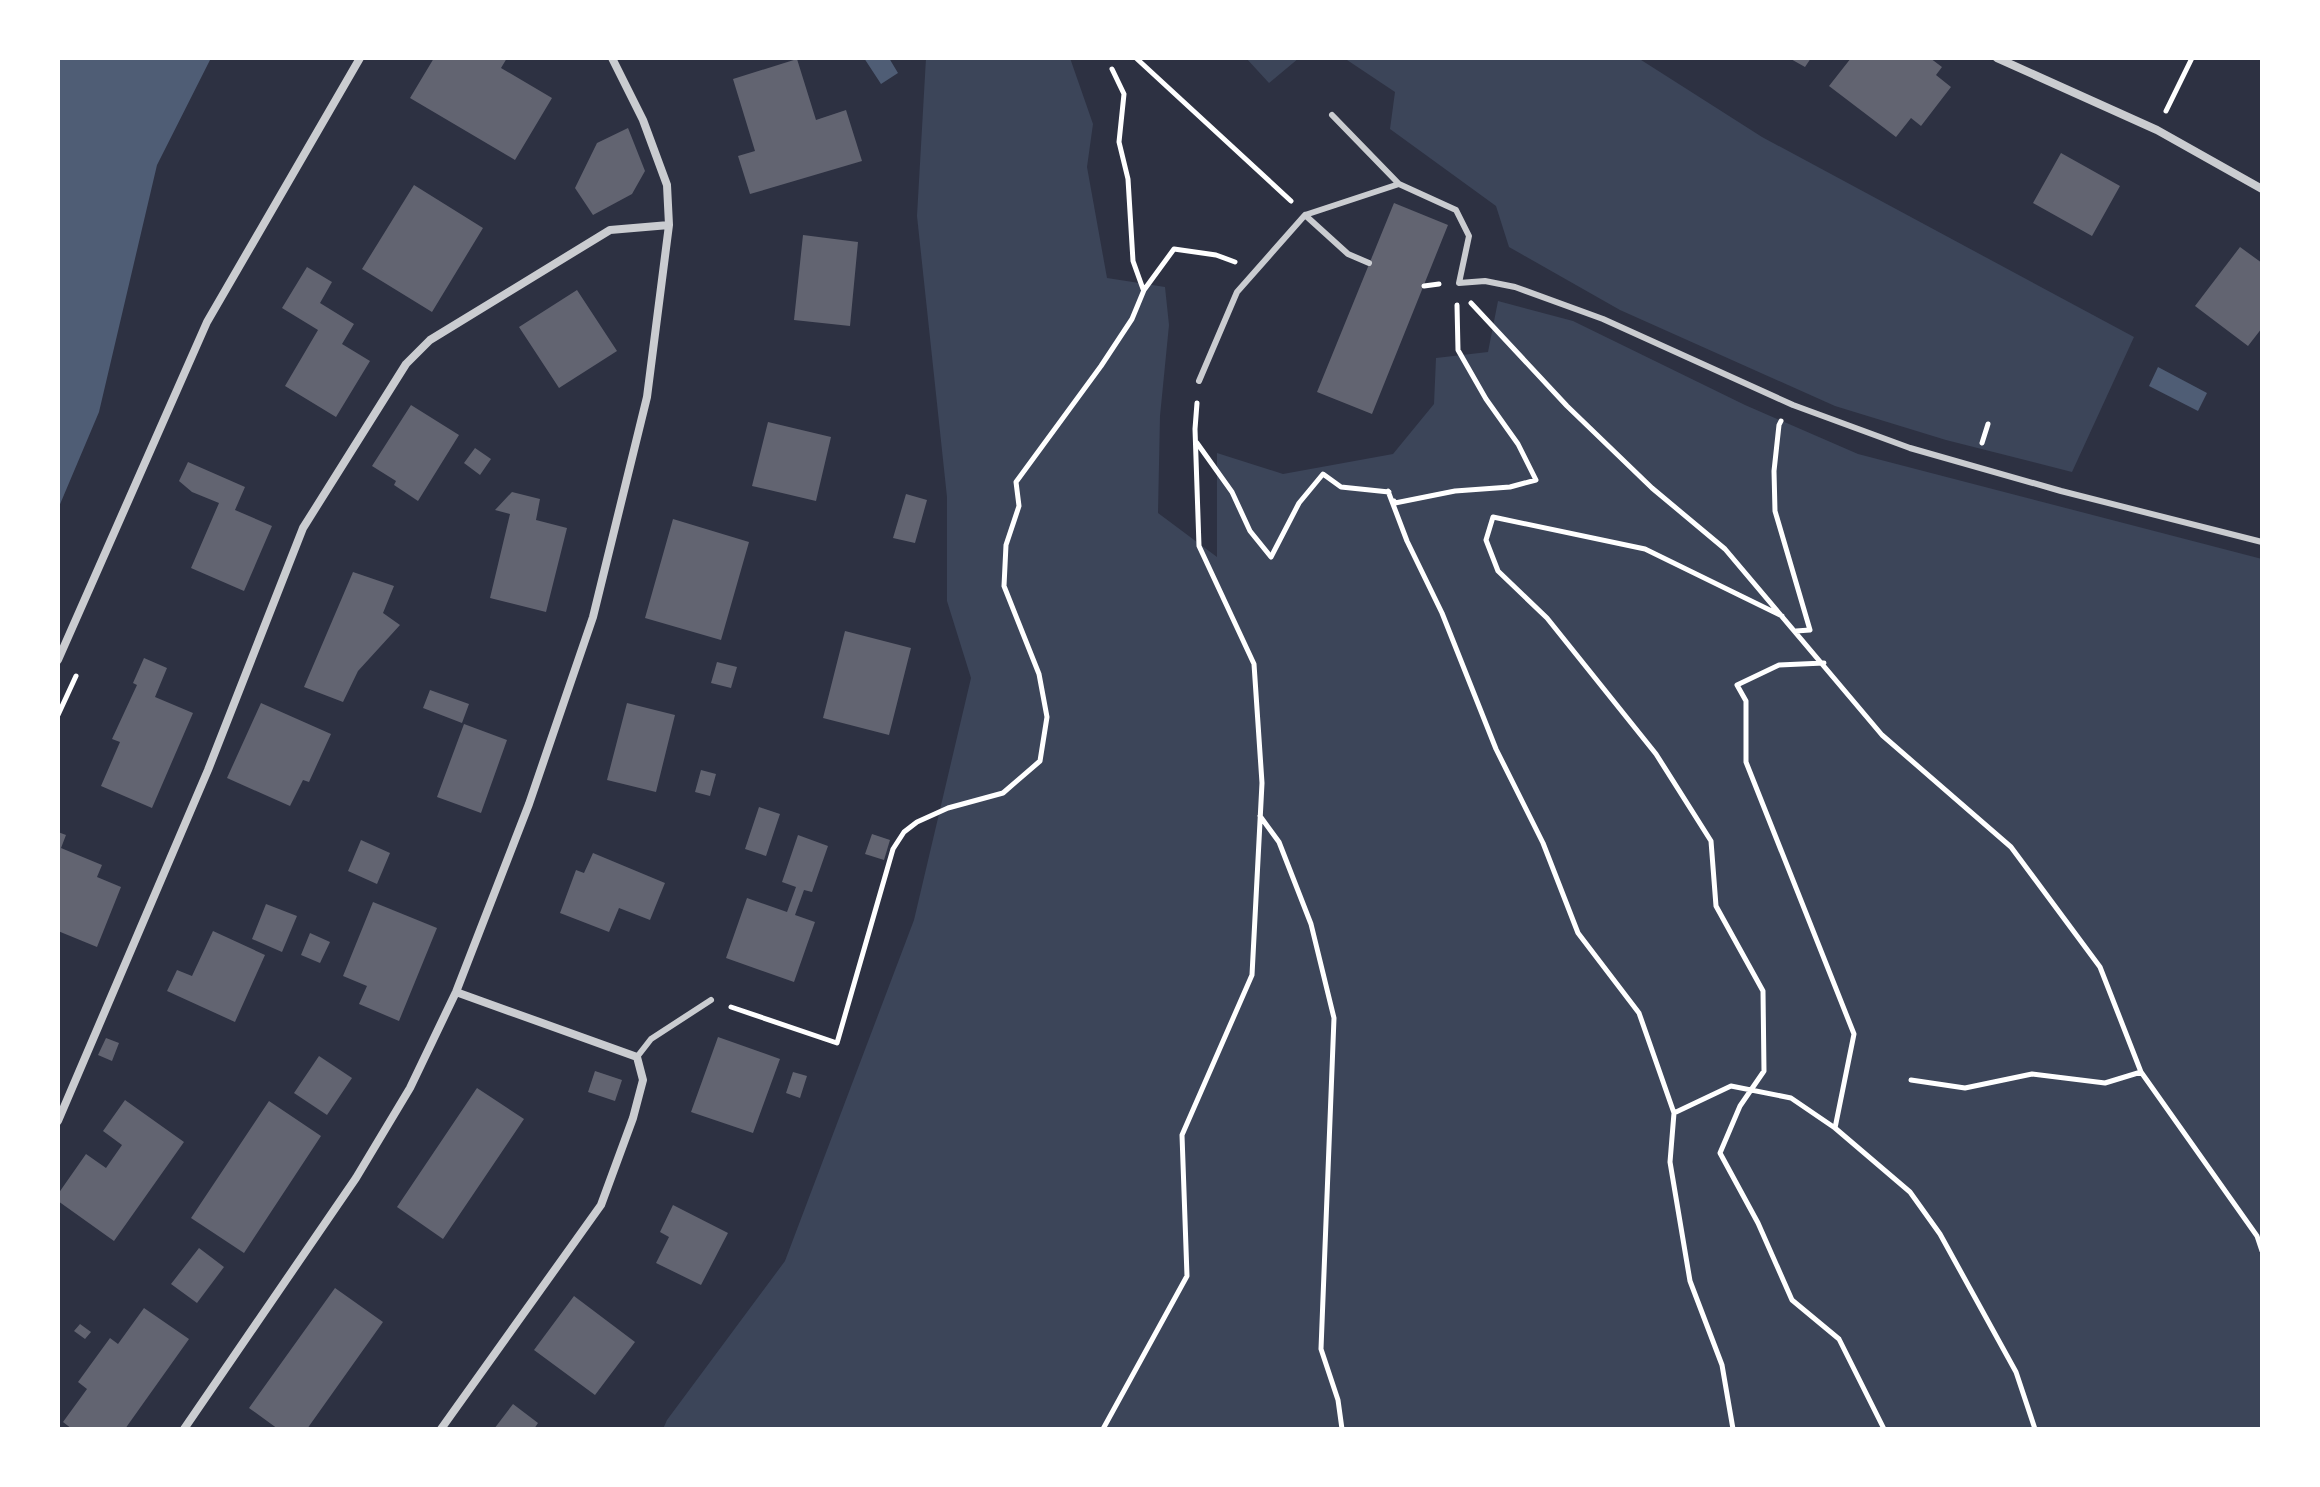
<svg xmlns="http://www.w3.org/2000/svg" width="2320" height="1487" viewBox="0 0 2320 1487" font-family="Rubik,sans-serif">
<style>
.green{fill:#3c4559}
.water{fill:#4f5d75}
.building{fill:#626471}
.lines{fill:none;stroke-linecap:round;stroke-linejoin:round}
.path{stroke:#fff;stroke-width:5}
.service{stroke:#caccd0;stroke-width:6}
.minor{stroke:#caccd0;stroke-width:8}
</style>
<rect width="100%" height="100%" fill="#2d3142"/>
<path class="green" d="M926 58H1070L1093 124 1087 167 1107 278 1165 287 1169 325 1160 416 1158 513 1217 557V453L1283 474 1393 454 1434 404 1436 358 1488 352 1498 301 1573 321 1745 405 1858 454 2262 559V1429H663L667 1420 785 1261 914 920 971 678 947 601V497L917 216Z
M1246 58H1299L1269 83Z
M1344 58H1638L1762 137 2134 337 2072 472 1946 440 1835 406 1620 310 1509 247 1496 206 1390 129 1395 92Z"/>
<path class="water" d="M58 58H211L157 165 99 412 58 509Z
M864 58H889L898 73 881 84Z
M2158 367 2207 393 2198 411 2149 386Z"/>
<path class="building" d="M434 58H507L501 68 552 98 515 160 410 98Z
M1789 58H1811L1805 67Z
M1851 58H1930L1942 67 1936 75 1951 87 1921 126 1911 118 1896 137 1829 86Z
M797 59 816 120 846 110 862 161 750 194 738 156 755 151 733 79Z
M628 128 645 171 632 194 593 215 575 188 597 143Z
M2061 153 2120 186 2092 236 2033 203Z
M414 185 483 228 432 312 362 269Z
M1394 203 1448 225 1372 414 1317 392Z
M803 235 858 242 850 326 794 320Z
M2240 247 2262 263V328L2248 346 2195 306Z
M307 267 332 282 320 303 354 324 342 344 370 361 336 417 285 386 318 330 282 308Z
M577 290 617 351 559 388 519 327Z
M411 405 459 435 418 501 394 485 396 481 372 466Z
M768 422 831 437 816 501 752 486Z
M475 448 491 459 480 475 464 463Z
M188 462 245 487 235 510 272 526 244 591 191 568 219 503 192 492 179 481Z
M512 492 540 499 536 520 567 528 546 612 490 598 510 514 495 510Z
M906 494 927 500 915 543 893 538Z
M673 519 749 542 721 640 645 618Z
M353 572 394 586 383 613 400 625 358 671 343 702 304 687Z
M845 631 911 648 889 735 823 718Z
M144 658 167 668 155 697 193 713 152 808 101 786 120 742 112 739 137 685 133 683Z
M717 662 737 667 731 688 711 683Z
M430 690 469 704 462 723 423 708Z
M261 703 331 734 309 782 303 780 290 806 227 778Z
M627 703 675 715 656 792 607 780Z
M464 724 507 740 481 813 437 797Z
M701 770 716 774 710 796 695 792Z
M759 807 780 814 766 856 745 849Z
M58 832 66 835 61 848 102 865 97 877 121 887 97 947 58 931Z
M872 834 890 840 884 860 865 854Z
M798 835 828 846 812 892 804 890 795 915 815 922 794 982 726 958 747 898 787 912 796 887 782 882Z
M361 840 390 853 377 884 348 871Z
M593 853 665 883 650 920 619 908 609 932 560 913 576 870 584 873Z
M373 902 437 928 399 1021 359 1004 367 986 343 976Z
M266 904 297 916 282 952 252 939Z
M213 931 265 955 235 1022 167 991 177 970 192 976Z
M310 933 330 942 320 963 301 955Z
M718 1037 780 1059 753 1133 691 1112Z
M106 1038 119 1043 112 1061 98 1055Z
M319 1056 352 1078 327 1115 294 1093Z
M595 1071 622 1080 615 1101 588 1092Z
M793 1072 807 1076 800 1098 786 1093Z
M477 1088 524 1119 443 1239 397 1207Z
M125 1100 184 1142 114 1241 58 1201V1194L86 1154 106 1168 122 1145 103 1131Z
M269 1101 321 1136 244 1253 191 1218Z
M673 1205 728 1233 701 1285 656 1263 669 1237 660 1232Z
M199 1248 224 1267 197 1303 171 1284Z
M335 1288 383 1322 307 1429H278L249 1408Z
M574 1296 635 1342 595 1395 534 1350Z
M144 1308 189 1339 125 1429H72L63 1422 87 1389 78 1382 110 1338 118 1344Z
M80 1324 91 1332 85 1339 74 1331Z
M513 1404 538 1423 534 1429H494Z"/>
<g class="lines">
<path class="path" d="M1136 58 1291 201
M1112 69 1124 94 1119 142 1128 179 1133 261 1143 289
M2166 111 2192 58
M1424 286 1439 284
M1471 303 1567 406 1652 488 1725 549 1882 735 2011 847 2100 967 2141 1072 2257 1236 2262 1251
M1781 421 1779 425 1774 471 1775 511 1810 630 1796 631
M1197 443 1232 492 1250 531 1271 557 1299 503 1323 474 1341 487 1389 492
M1982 443 1988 424
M1388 491 1407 541 1442 613 1496 749 1543 843 1578 933 1639 1013 1674 1113
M1394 501 1395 503 1455 491 1510 487 1536 480 1518 444 1486 399 1458 350 1457 305
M1782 616 1645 549 1493 517 1486 540 1498 571 1547 618 1656 754 1711 841 1716 906 1763 991 1764 1071 1740 1106 1720 1153 1758 1223 1792 1300 1839 1339 1884 1429
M58 715 76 676
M1260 816 1279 842 1311 924 1334 1018 1321 1349 1338 1400 1342 1429
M731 1007 837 1043 893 849 904 832 917 822 948 808 1003 793 1040 761 1047 717 1039 674 1004 586 1006 545 1019 506 1016 482 1101 366 1132 319 1144 290 1174 249 1216 255 1235 262
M1911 1080 1965 1088 2032 1074 2105 1083 2141 1072
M1835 1128 1910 1192 1940 1234 2016 1372 2035 1429
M1103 1429 1187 1276 1182 1135 1252 975 1262 783 1254 664 1199 546 1195 429 1197 403
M1733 1429 1722 1365 1690 1281 1670 1162 1674 1113 1731 1086 1791 1098 1835 1128 1854 1034 1746 762V701L1737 685 1779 665 1824 663"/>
<path class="service" d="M1332 115 1399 184
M1305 215 1348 254 1369 263
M1199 381 1237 292 1305 215 1399 184 1456 210 1469 236 1459 283 1485 281 1515 287 1603 319 1793 405 1910 448 2061 491 2262 542
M637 1057 651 1039 711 1000"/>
<path class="minor" d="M1997 58 2157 130 2262 189
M58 660 207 322 360 58
M58 1121 208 770 303 528 406 364 430 340 610 230 669 225
M184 1429 356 1178 410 1088 456 992 529 804 593 617 647 397 669 225 667 185 643 120 612 58
M441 1429 601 1205 633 1118 643 1080 637 1057 456 992"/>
</g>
<rect width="2320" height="1487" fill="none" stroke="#ffffff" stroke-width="120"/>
</svg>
